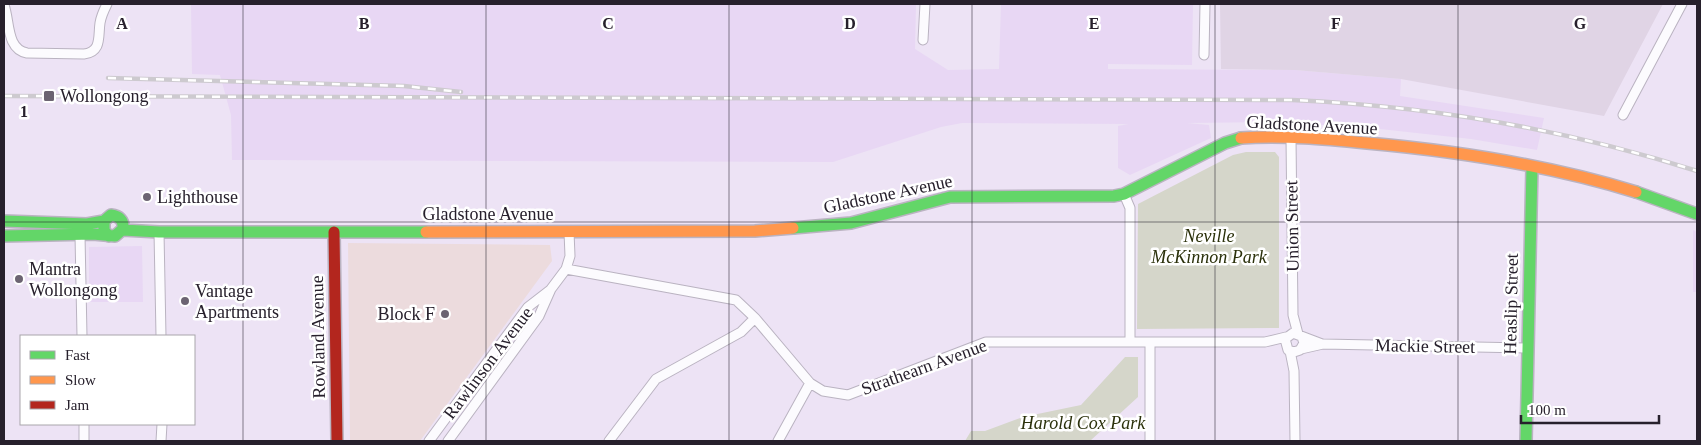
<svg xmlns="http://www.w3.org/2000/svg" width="1701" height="445" viewBox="0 0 1701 445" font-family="'Times New Roman',serif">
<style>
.built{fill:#e8d7f4}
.industrial{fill:#e0d4e5}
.education{fill:#ecdbdd}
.green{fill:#d5d6ca}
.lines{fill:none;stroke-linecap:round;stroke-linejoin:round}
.street-casing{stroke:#bab3c1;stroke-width:11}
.fast-casing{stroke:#bab3c1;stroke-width:14}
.slow-casing{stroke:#bab3c1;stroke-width:14}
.jam-casing{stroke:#bab3c1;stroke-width:14}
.street{stroke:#fcfbfe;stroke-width:9}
.fast{stroke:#63d668;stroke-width:11}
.slow{stroke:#ff974d;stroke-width:11}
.jam{stroke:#b3261e;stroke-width:11}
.rail-casing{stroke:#cdcacf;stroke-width:4.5}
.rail{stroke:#fff;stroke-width:2.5;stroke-dasharray:8;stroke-linecap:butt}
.grid{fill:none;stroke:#27202c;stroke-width:1;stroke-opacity:0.55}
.poi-dot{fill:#6c6472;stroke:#fff;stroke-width:2}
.labels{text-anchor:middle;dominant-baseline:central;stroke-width:5;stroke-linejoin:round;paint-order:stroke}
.poi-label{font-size:18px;fill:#27202c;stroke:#fff;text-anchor:start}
.street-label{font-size:18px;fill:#27202c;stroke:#fff}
.park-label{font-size:18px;font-style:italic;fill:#2b310b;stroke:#fff}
.grid-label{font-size:16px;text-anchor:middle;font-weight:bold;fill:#27202c;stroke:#fff;stroke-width:5;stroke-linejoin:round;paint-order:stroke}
</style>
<rect width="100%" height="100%" fill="#ede3f5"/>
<path class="built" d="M191 4H916L915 49 948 70 999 69 1001 4H1193L1192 65 1108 64V69L1295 70 1401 79 1400 96 1544 118 1537 150 1471 139 1380 129 1279 122 1187 123 1209 125 1211 138 1130 175 1118 168V126L1128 124 962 123 941 127 833 162 232 160 231 115 220 75 192 74Z
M1693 230 1697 232V292H1693Z
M142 246 143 302H89V247Z"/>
<path class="industrial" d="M1220 4H1663L1604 116 1401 79 1295 70 1221 69Z"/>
<path class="education" d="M348 243 550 245 552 261 420 441H350Z"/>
<path class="green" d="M1246 152H1275L1279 157V328L1137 329 1138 204 1233 155Z
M1125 357H1138V397L1090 441H965L971 431H985L1023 417 1081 405Z"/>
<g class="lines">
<defs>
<path id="street" d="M4 5C10 21 6 49 27 53L84 54C102 52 98 36 100 23 101 16 104 10 107 4
M923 40 925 4
M1204 55 1205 4
M1623 115 1682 4
M1291 138 1293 315 1298 334
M1124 194 1130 208V342
M159 232 161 336
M566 269 736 300 755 318 810 383 823 391 848 395 986 342H1265L1286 337
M82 336 80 235 83 229
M1302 337 1304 343 1300 350 1294 352 1288 350 1285 339 1293 333 1322 344
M1301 349 1323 344 1527 348
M1290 351 1294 371 1295 441
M84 424V441
M161 441 162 424
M429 441 528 307 550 290
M448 441 539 316 551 289 566 269 570 256 569 232
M609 441 656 379 741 332 755 318
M778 441 810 383
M1150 441V342"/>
<path id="fast" d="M1636 192 1697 214
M4 221 87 224 104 221
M793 228 851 223 950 197 1114 196 1124 194 1225 143 1241 138
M123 230 159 232H426
M4 236 93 234 115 236 123 229C124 220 119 216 111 215L104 221V231L109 236
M1526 441 1532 167"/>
<path id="slow" d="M1241 138C1282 135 1325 139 1367 143 1457 151 1549 165 1636 192
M426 232 755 231 793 228"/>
<path id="jam" d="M334 232 337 441"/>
</defs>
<use href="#street" class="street-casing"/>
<use href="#fast" class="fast-casing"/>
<use href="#slow" class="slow-casing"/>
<use href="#jam" class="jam-casing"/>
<use href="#street" class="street"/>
<use href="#fast" class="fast"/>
<use href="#slow" class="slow"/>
<use href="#jam" class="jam"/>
<defs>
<path id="rail" d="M108 78 404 86 461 92
M4 96 1292 100C1430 106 1565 129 1697 171"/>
</defs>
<use href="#rail" class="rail-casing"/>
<use href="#rail" class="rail"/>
</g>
<path class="grid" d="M243 4V441M486 4V441M729 4V441M972 4V441M1215 4V441M1458 4V441M4 222H1697"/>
<g class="poi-dot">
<rect x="43" y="90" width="12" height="12" rx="2.5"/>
<circle cx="147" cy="197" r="5"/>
<circle cx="19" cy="279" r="5"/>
<circle cx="185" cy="301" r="5"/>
<circle cx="445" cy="314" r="5"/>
</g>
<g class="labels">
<g class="poi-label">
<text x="60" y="96">Wollongong</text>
<text x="157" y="197">Lighthouse</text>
<text x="29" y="269">Mantra<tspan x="29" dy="21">Wollongong</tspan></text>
<text x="195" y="291">Vantage<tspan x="195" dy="21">Apartments</tspan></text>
<text x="435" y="314" text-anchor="end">Block F</text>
</g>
<g class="street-label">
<text transform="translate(1312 125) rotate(3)">Gladstone Avenue</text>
<text transform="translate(888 194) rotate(-12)">Gladstone Avenue</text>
<text x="488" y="214">Gladstone Avenue</text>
<text transform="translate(1292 226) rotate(-91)">Union Street</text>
<text transform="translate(1511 304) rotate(-89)">Heaslip Street</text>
<text transform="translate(318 337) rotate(-91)">Rowland Avenue</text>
<text transform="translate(1425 346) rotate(1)">Mackie Street</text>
<text transform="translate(488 363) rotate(-53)">Rawlinson Avenue</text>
<text transform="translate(924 367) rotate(-20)">Strathearn Avenue</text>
</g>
<g class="park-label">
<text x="1209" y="236">Neville<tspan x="1209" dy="21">McKinnon Park</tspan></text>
<text x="1083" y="423">Harold Cox Park</text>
</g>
</g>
<g class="grid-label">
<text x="122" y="29">A</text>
<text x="364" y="29">B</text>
<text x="608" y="29">C</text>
<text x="850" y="29">D</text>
<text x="1094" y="29">E</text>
<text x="1336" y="29">F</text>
<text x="1580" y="29">G</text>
<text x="24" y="117">1</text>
</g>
<rect width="1701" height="445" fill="none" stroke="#27202c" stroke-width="10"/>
<rect x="20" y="335" width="175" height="90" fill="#ffffff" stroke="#a9a6ab"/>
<rect x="30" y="351" width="25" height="8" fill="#63d668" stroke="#a9a6ab"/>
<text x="65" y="360" font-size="15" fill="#27202c">Fast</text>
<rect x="30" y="376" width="25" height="8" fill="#ff974d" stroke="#a9a6ab"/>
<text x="65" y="385" font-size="15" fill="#27202c">Slow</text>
<rect x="30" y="401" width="25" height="8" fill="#b3261e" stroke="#a9a6ab"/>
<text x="65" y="410" font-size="15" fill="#27202c">Jam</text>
<path d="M1521 415v8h138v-8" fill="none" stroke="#27202c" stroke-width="2.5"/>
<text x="1528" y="415" font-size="15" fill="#27202c" stroke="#ffffff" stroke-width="4" paint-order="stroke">100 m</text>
</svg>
